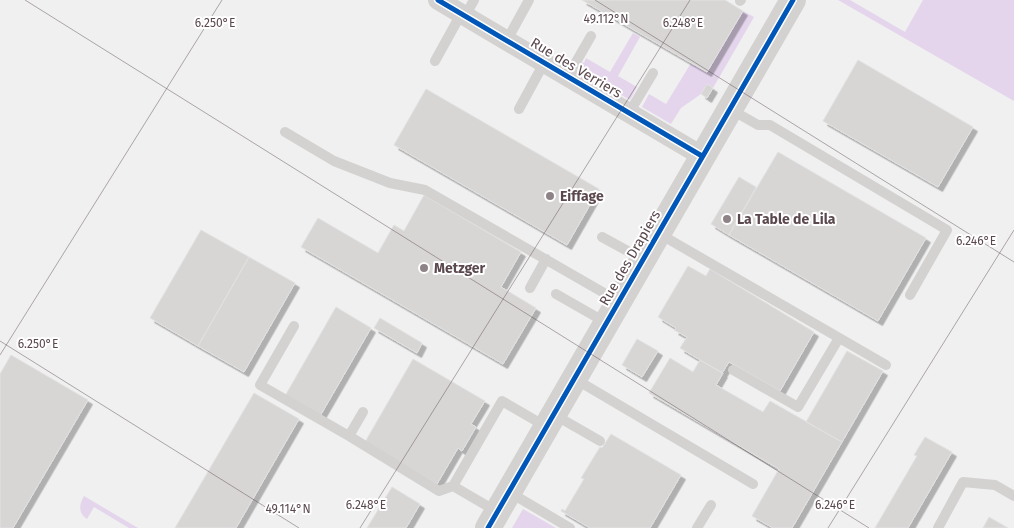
<svg xmlns="http://www.w3.org/2000/svg" width="1014" height="528" viewBox="0 0 1014 528" font-family="'Fira Sans',sans-serif">
<style>
.green{fill:#e4d5ed}
.building{fill:#d8d6d5;stroke:#e2e1e1;filter:url(#shadow)}
.lines{fill:none;stroke-linecap:round;stroke-linejoin:round}
.service{stroke:#d4d1d1;stroke-width:10}
.minor{stroke:#d4d1d1;stroke-width:20}
.tertiary{stroke:#d4d1d1;stroke-width:26}
.cycleway-casing{stroke:#fff;stroke-width:8}
.cycleway{stroke:#0057b8;stroke-width:5}
.ticks{fill:none;stroke:#5a484d;stroke-width:1;stroke-opacity:0.45}
.poi-dot{fill:#8e8386;stroke:#fff;stroke-width:2}
.labels{text-anchor:middle;dominant-baseline:central;stroke-width:4;stroke-linejoin:round;paint-order:stroke}
.street-label{font-size:14px;fill:#5a484d;stroke:#fff}
.poi-label{font-size:14px;font-weight:bold;fill:#5a484d;stroke:#fff;text-anchor:start}
.ticks-label{font-size:12px;text-anchor:middle;fill:#5a484d;stroke:#fff;stroke-width:4;stroke-linejoin:round;paint-order:stroke}
</style>
<defs>
<filter id="shadow"><feDropShadow dx="4.5" dy="4.5" stdDeviation="0" flood-color="#0004"/></filter>
</defs>
<rect width="100%" height="100%" fill="#eff0ef"/>
<path class="green" d="M838 0H850L905 32 923 0H1014V101Z
M743 11 754 17 713 88 707 84 701 94 681 108 671 124 642 107 649 94 666 104 691 63 707 72Z
M633 33 640 37 618 76 637 87 630 100 581 71 582 62 584 63 586 58 610 72Z
M84 496 138 528H129L94 507 87 519C78 513 79 505 84 496Z
M523 509 556 528H512Z"/>
<path class="building" d="M582 0H725L743 11 707 72Z
M858 60 973 127 938 187 823 121Z
M707 84 713 88 707 98 701 94Z
M426 89 599 189 567 245 394 145Z
M778 152 926 238 878 321 729 235Z
M739 177 756 187 729 235 711 224Z
M424 195 521 252 501 287 536 308 503 364 301 247 318 218 378 253 394 225 404 231Z
M201 230 249 257 198 346 150 318Z
M249 257 295 283 244 372 198 346Z
M688 266 706 276 710 269 814 332 780 391 729 362 722 373 680 348 687 337 674 330 676 328 658 317Z
M336 307 371 328 320 416 285 396Z
M380 318 422 343 417 353 374 328Z
M637 339 658 351 642 377 622 365Z
M847 351 883 371 842 442 806 422Z
M11 355 88 400 13 528H0V374Z
M670 358 693 372 700 360 723 373 716 385 763 412 770 401 842 442 792 528H773L752 516 779 469 649 393Z
M413 359 485 401 471 424 476 427 462 451 458 448 437 484 365 442Z
M254 393 299 419 236 528H175Z
M611 434 681 475 650 528H590L561 511 562 509 565 511 584 479 581 478 600 447 602 448Z
M925 437 952 452 908 528H875L917 456 914 455Z
M392 487 420 504 406 528H367Z
M989 517 1008 528H983Z"/>
<g class="lines">
<path class="service" d="M740 1 741 0
M465 16 474 0
M507 40 529 0
M435 61 461 14
M568 76 591 36
M519 109 544 63
M730 109 758 125H770L947 230 910 295
M629 113 653 73
M285 132 334 161 390 183 425 190 618 301
M658 233 886 365
M602 237 642 259
M530 288 546 259
M556 294 605 322
M294 326 260 385 349 436
M733 370 798 407 839 338
M575 379 753 484
M363 412 349 436 439 491 453 486
M553 414 600 441
M509 492 570 528
M496 511 453 486 502 401 545 426
M697 528 711 505
M938 528 963 482 995 485 1014 496"/>
<path class="minor" d="M438 0 702 156"/>
<path class="tertiary" d="M488 528 793 0"/>
<defs>
<path id="cycleway" d="M438 0 702 156
M488 528 793 0"/>
</defs>
<use href="#cycleway" class="cycleway-casing"/>
<use href="#cycleway" class="cycleway"/>
</g>
<path class="ticks" d="M25 0 869 528M595 0 1014 262M0 341 299 528M0 355 222 0M360 528 690 0M828 528 1014 230"/>
<g class="poi-dot">
<circle cx="550" cy="196" r="5"/>
<circle cx="727" cy="219" r="5"/>
<circle cx="424" cy="268" r="5"/>
</g>
<g class="labels">
<g class="street-label">
<text transform="translate(576 68) rotate(31)">Rue des Verriers</text>
<text transform="translate(630 258) rotate(-60)">Rue des Drapiers</text>
</g>
<g class="poi-label">
<text x="560" y="196">Eiffage</text>
<text x="737" y="219">La Table de Lila</text>
<text x="434" y="268">Metzger</text>
</g>
</g>
<g class="ticks-label">
<text x="606" y="23">49.112°N</text>
<text x="215" y="27">6.250°E</text>
<text x="683" y="27">6.248°E</text>
<text x="976" y="245">6.246°E</text>
<text x="38" y="348">6.250°E</text>
<text x="366" y="509">6.248°E</text>
<text x="835" y="509">6.246°E</text>
<text x="288" y="513">49.114°N</text>
</g>
</svg>
